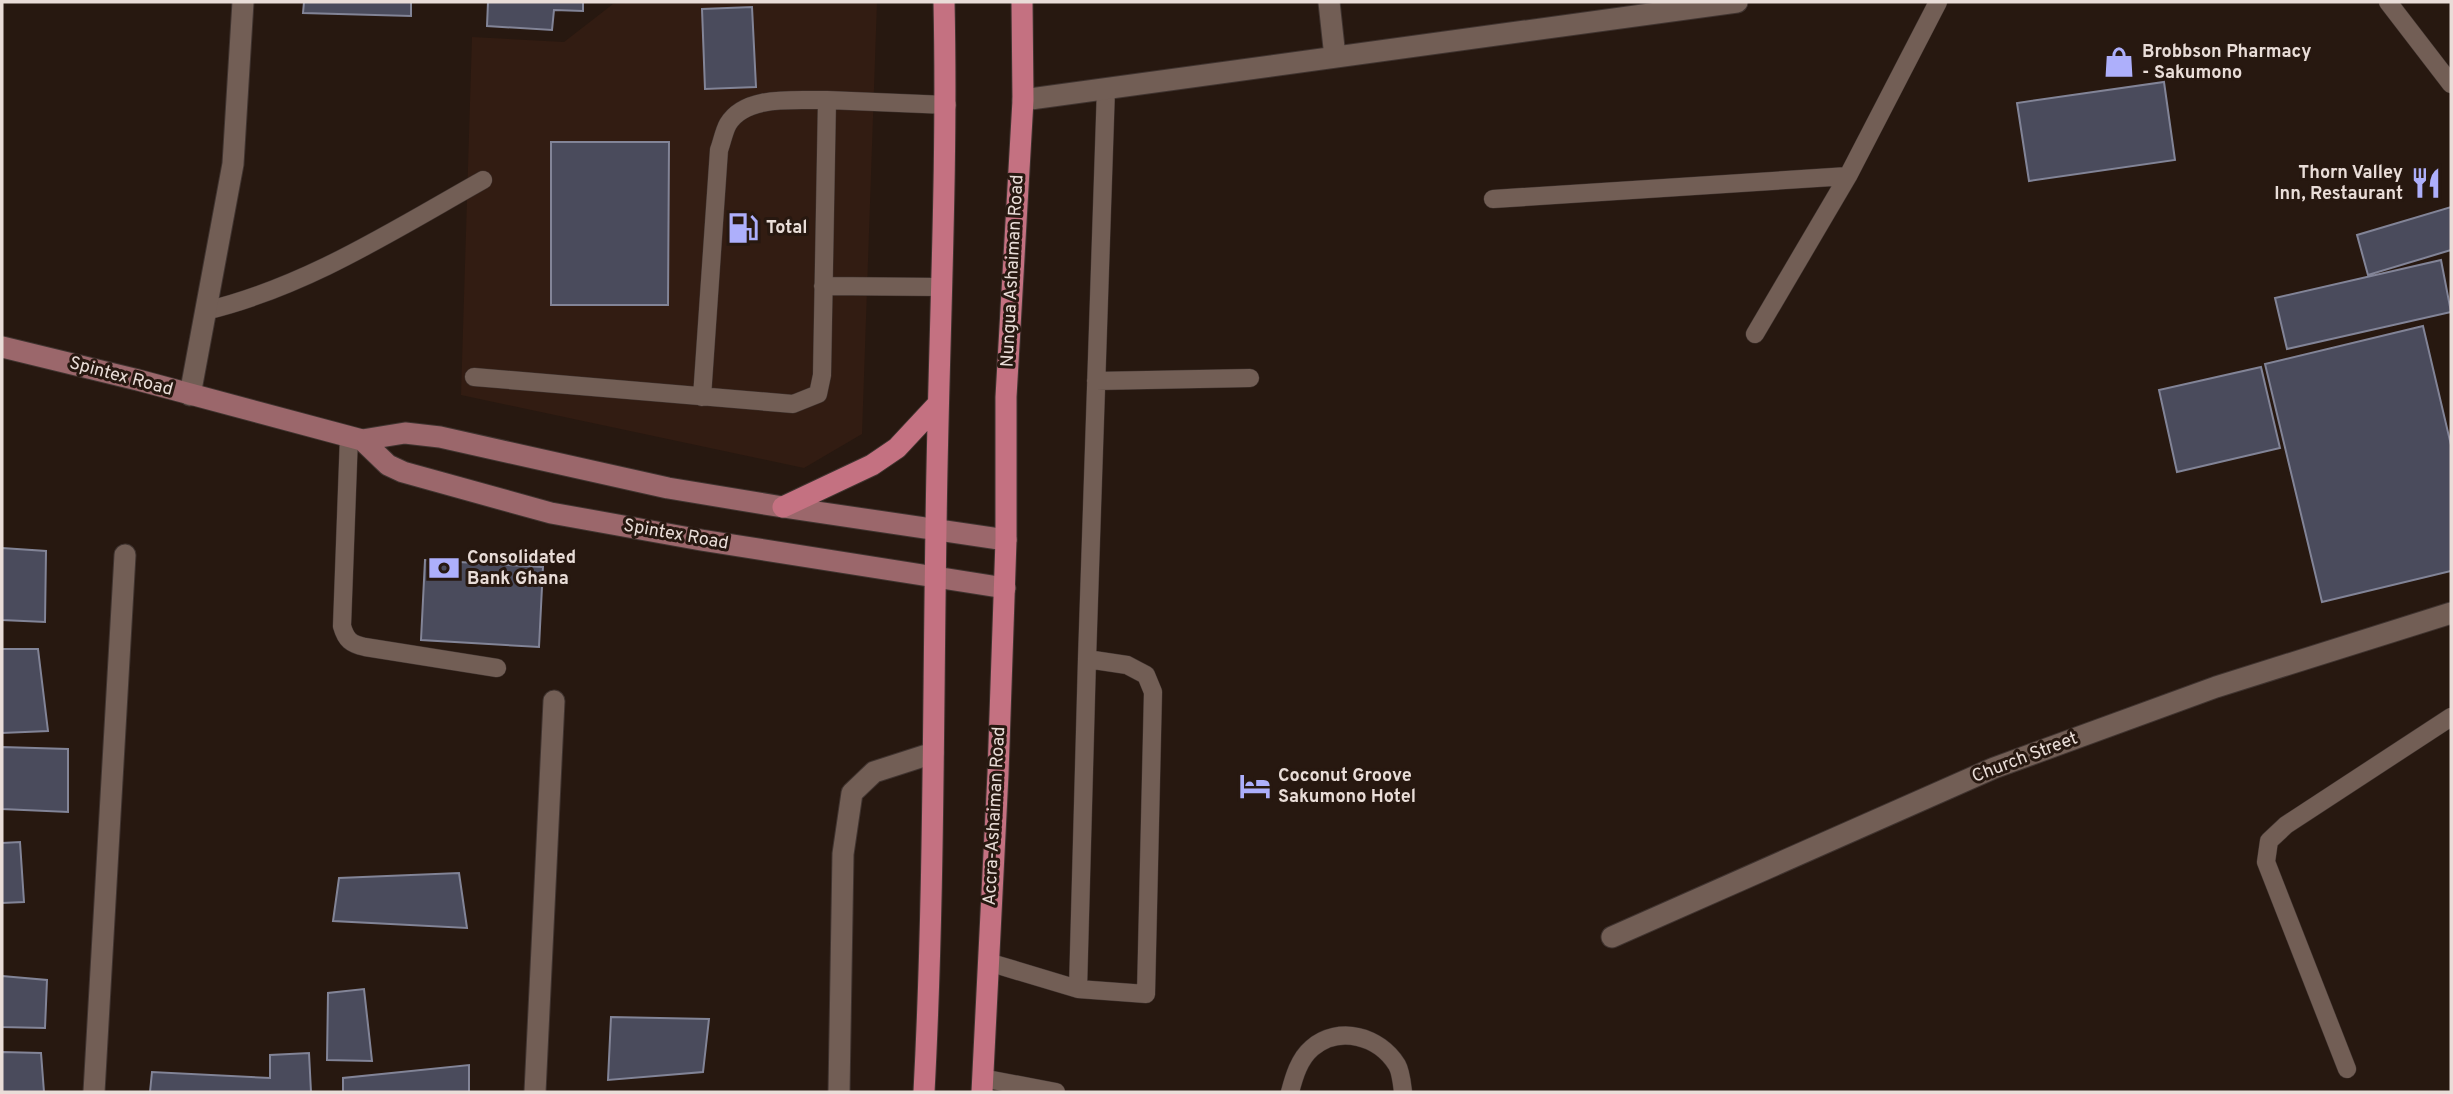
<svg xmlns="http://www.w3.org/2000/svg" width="2453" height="1094" viewBox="0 0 2453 1094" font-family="Overpass,sans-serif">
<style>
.built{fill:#321c12}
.building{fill:#4a4b5c;stroke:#828497;stroke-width:2}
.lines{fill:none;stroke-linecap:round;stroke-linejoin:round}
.lane-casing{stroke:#403430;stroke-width:19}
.street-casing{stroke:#403430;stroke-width:23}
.secondary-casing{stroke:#403430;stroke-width:23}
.primary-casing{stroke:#403430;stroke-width:23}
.lane{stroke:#725e55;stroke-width:18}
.street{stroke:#725e55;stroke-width:21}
.secondary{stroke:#9b676b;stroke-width:21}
.primary{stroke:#c47181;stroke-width:21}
.labels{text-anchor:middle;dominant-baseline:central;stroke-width:6;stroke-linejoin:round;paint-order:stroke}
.poi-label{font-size:18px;font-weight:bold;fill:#e9ddd8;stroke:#271810;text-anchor:start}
.street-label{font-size:18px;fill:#e9ddd8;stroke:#271810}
</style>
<rect width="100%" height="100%" fill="#271810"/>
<path class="built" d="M636 2H877L862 434 804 468 461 395 472 37 564 42 613 4Z"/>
<path class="building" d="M304 2H411V16L303 13Z
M488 2H583V11L554 10 552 30 487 26Z
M752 7 756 87 705 89 702 9Z
M2164 82 2175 160 2029 181 2017 103Z
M551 142H669L668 305H551Z
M2451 207V250L2368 275 2357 235Z
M2441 260 2451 312 2287 349 2275 298Z
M2423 326 2451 445V571L2322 602 2265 364Z
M2261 367 2280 448 2177 472 2159 390Z
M2 548 46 551 45 622 2 620Z
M425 560 543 567 539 647 421 640Z
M2 649H38L48 731 2 733Z
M2 747 68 749V812L2 809Z
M20 842 24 902 2 903V843Z
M459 873 467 928 333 921 339 878Z
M2 976 47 980 45 1028 2 1027Z
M364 989 372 1061 327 1060 328 993Z
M611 1017 709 1019 703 1072 608 1080Z
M2 1052 41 1053 44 1092H2Z
M309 1053 311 1092H150L152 1072 270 1078V1055Z
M469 1065V1092H343V1078Z"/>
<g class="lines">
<defs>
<path id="lane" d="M2388 2 2451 84
M1493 199 1848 176
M823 286 942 287
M205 311C306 287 394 230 483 180
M1755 334 1848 176 1938 2
M474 377 793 404 818 394 822 375 827 100 947 105
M1096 381 1250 378
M702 397 719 150C722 142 724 131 728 124 746 94 797 101 827 100
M349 436 342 626C346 640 351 644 365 647L497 668
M988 962 1078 989 1146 994 1153 692 1146 675 1127 665 1087 659
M1078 989 1087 659 1106 88
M2347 1069 2266 862 2269 841 2286 825 2451 717
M982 1078 1056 1092
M1290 1092C1294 1077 1299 1059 1312 1048 1339 1025 1379 1036 1397 1065 1401 1072 1402 1084 1403 1092"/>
<path id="street" d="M1329 2 1335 57
M1023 100 1737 2
M190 395 233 164 243 2
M1612 937 1994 768 2216 687 2451 613
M94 1092 125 555
M535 1092 554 701
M839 1092 843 854 852 793 874 772 933 753"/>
<path id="secondary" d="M2 347 138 380 362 440 405 433 440 437 668 488 783 507 1006 540
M362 440 388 465 403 472 551 513 701 540 1005 588"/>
<path id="primary" d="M783 507 872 465 897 448 938 404
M924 1092C934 904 933 716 936 528 938 352 948 177 944 2
M982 1092 998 774 1006 540V397L1023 100 1022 2"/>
</defs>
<use href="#lane" class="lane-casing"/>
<use href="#street" class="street-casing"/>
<use href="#secondary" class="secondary-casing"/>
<use href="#primary" class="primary-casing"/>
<use href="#lane" class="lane"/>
<use href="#street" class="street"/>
<use href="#secondary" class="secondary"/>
<use href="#primary" class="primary"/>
</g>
<defs>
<symbol id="shop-bare" viewBox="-9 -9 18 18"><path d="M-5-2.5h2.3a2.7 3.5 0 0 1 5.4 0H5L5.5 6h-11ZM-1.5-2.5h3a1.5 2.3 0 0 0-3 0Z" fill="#adaffb" stroke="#271810" stroke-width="2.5" paint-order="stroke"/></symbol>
<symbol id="restaurant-bare" viewBox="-9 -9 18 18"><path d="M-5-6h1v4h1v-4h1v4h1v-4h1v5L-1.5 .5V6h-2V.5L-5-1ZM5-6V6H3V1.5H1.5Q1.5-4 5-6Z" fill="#adaffb" stroke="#271810" stroke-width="2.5" paint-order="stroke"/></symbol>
<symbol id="fuel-bare" viewBox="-9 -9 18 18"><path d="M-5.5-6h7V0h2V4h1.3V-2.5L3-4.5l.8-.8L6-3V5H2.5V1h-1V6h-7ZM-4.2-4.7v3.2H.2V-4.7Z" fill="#adaffb" stroke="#271810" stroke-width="2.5" paint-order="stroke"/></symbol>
<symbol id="bank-bare" viewBox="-9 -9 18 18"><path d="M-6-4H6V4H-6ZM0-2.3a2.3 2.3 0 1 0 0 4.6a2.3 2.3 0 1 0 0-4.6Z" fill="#adaffb" stroke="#271810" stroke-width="2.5" paint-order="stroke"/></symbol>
<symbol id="hotel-bare" viewBox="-9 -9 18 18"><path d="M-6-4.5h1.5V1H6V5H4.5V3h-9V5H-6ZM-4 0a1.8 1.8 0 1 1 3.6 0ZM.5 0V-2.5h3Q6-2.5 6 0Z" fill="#adaffb" stroke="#271810" stroke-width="2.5" paint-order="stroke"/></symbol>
</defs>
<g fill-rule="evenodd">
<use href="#shop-bare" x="2097" y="40" width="44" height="44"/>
<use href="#restaurant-bare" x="2404" y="161" width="44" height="44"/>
<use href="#fuel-bare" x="721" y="206" width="44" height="44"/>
<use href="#bank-bare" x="422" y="546" width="44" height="44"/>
<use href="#hotel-bare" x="1233" y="764" width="44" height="44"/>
</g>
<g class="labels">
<g class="poi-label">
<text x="2142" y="52">Brobbson Pharmacy<tspan x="2142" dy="21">- Sakumono</tspan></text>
<text x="2403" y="173" text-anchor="end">Thorn Valley<tspan x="2403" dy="21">Inn, Restaurant</tspan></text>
<text x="766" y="228">Total</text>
<text x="467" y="558">Consolidated<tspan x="467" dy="21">Bank Ghana</tspan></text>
<text x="1278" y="776">Coconut Groove<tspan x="1278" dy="21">Sakumono Hotel</tspan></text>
</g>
<g class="street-label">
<text transform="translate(1013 271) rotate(-87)">Nungua Ashaiman Road</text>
<text transform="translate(121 377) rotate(15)">Spintex Road</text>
<text transform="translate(676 535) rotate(10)">Spintex Road</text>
<text transform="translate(2025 758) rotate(-21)">Church Street</text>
<text transform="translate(995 816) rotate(-87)">Accra-Ashaiman Road</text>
</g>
</g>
<rect width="2453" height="1094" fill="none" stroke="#e9ddd8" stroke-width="7"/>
</svg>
